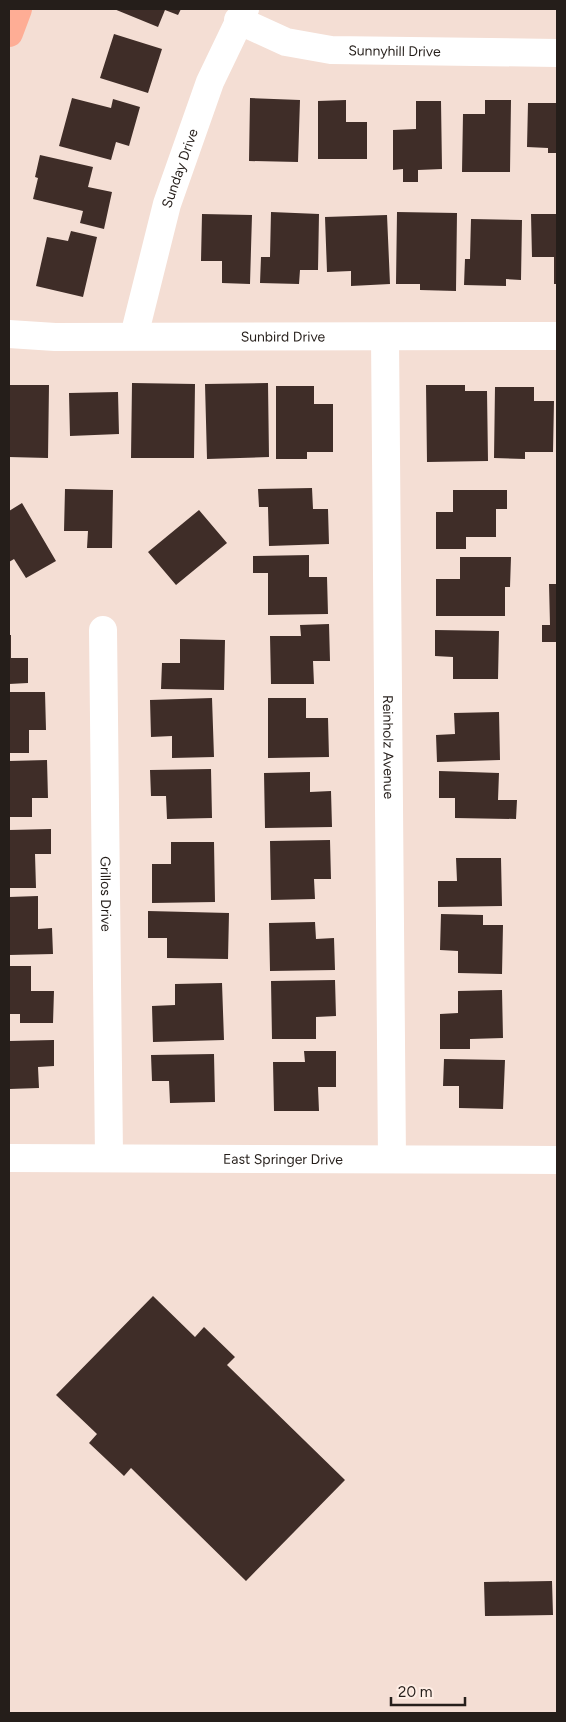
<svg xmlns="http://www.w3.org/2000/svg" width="566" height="1722" viewBox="0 0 566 1722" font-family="Figtree,sans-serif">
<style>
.building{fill:#3f2d28}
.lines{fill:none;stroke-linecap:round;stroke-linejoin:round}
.minor{stroke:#fff;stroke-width:28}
.major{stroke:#fead95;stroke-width:28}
.labels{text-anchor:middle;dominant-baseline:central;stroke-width:5;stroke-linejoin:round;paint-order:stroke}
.street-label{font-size:14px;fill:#251e1a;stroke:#feede4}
</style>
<rect width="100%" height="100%" fill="#f4ded4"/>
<path class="building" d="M114 9H181L178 15 165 10 158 27Z
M114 34 162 49 148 93 100 78Z
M72 98 111 108 113 99 140 107 129 146 116 142 111 160 59 146Z
M250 98 300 100 298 162 249 161Z
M346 100V122H367V159H318V101Z
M485 100H511L510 172H462L463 114H485Z
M416 101H441L442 169 418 170V182H403V169L393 170V130L416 129Z
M528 103H557V153H548V148L527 147Z
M40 155 93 167 88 187 112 192 104 229 80 223 83 211 33 199 38 178 35 177Z
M271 212 319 214 318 270H300L299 284 260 283 261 257H270Z
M397 212 457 213 456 291 420 290V284H396Z
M202 214 252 215 250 284 222 283V261H201Z
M531 214H557V284H554V257H532Z
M387 215 390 284 351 286V271L327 272 325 217Z
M471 219 522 220 521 280 506 279V286L464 285 465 259H470Z
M71 231 97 237 83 297 36 286 47 237 68 241Z
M132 383 195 384 194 458H131Z
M268 383 269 457 207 459 205 384Z
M9 385H49L48 458 9 457Z
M426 385H465V391H487L488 461 427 462Z
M276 386H314V404H333V452H307V459H276Z
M495 387H534V401H554L553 452H525V459L494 458Z
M118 392 119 434 70 436 69 393Z
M312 488 313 509H328L329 544 269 546 268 507H259L258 489Z
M65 489 113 490 112 548H87L88 531H64Z
M453 490H507V509H496V537H466V549H436V512H453Z
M22 503 56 561 26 578 14 559 9 562V511Z
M199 510 227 543 176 585 148 552Z
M309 555V577H327L328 614 268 615V573H253V556Z
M460 557H511L510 587H505V616H436V579H460Z
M549 584H557V642H542V625H550Z
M329 624 330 661H313L314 684H271L270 636H301L300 625Z
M435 630 499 631 498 679H453V657L435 656Z
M9 635H11V658H28V683L9 684Z
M180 639 225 640 224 690 161 689 162 663H180Z
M9 692H45L46 730H29V753H9Z
M212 698 214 757 172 758V736L151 737 150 700Z
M268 698H306V718H328L329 757 268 758Z
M499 712 500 760 437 762 436 735 455 734 454 713Z
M47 760 48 798H32V817H9V761Z
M211 769 212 818 167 819 166 796H151L150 770Z
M439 771 499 773 498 800H517L516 819 455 818V798H439Z
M310 772V792L331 791 332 827 265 828 264 773Z
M51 829V854H35L36 888H9V830Z
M330 840 331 879H314L315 899 271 900 270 841Z
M171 842H214L215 902 152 903V864H171Z
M456 858H501L502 906 438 907V881H457Z
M38 896V929L52 928 53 954 9 955V897Z
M148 911 229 913 228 959 167 958V938H148Z
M441 914 483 915V925H503L502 974 458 973V951L440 950Z
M315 922 316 939 334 938 335 970 270 971 269 923Z
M9 966H31V991H54L53 1023H20V1014H9Z
M335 980 336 1016 316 1017V1039H272L271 981Z
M222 983 224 1040 153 1042 152 1006 175 1005V984Z
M502 990 503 1038 470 1039V1049H440V1014L458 1013V991Z
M54 1040V1066L38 1067 39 1088 9 1089V1041Z
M304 1051H336V1087H318L319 1111H274L273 1062H305Z
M214 1054 215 1102 170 1103 169 1081H152L151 1055Z
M444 1059 505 1060 503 1109 459 1108V1086H443Z
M153 1296 195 1337 204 1327 235 1357 227 1365 345 1480 246 1581 131 1468 124 1476 89 1443 97 1434 56 1395Z
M552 1581 553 1615 485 1616 484 1582Z"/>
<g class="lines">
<g class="minor">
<path id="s1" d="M238 20 286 42 331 50 557 53"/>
<path id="s2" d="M9 334 55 337 557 336"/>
<path id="s3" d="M134 336 167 204 210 82 245 9"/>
<path id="s4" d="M385 337 392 1159"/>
<path id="s5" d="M103 630 109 1156"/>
<path id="s6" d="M9 1158 557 1160"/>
</g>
<path class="major" d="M9 33 18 9"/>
</g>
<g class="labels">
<g class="street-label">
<text stroke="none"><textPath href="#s1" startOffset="162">Sunnyhill Drive</textPath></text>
<text stroke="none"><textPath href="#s3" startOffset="174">Sunday Drive</textPath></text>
<text stroke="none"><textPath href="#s2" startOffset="274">Sunbird Drive</textPath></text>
<text stroke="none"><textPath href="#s4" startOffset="410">Reinholz Avenue</textPath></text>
<text stroke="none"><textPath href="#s5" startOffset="264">Grillos Drive</textPath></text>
<text stroke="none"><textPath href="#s6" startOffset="274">East Springer Drive</textPath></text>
</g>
</g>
<rect width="566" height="1722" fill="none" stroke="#251e1a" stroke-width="20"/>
<path d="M391 1697v8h74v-8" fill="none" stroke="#251e1a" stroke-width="2.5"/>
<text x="398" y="1697" font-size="15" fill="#251e1a" stroke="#feede4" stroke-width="4" paint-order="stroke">20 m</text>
</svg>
